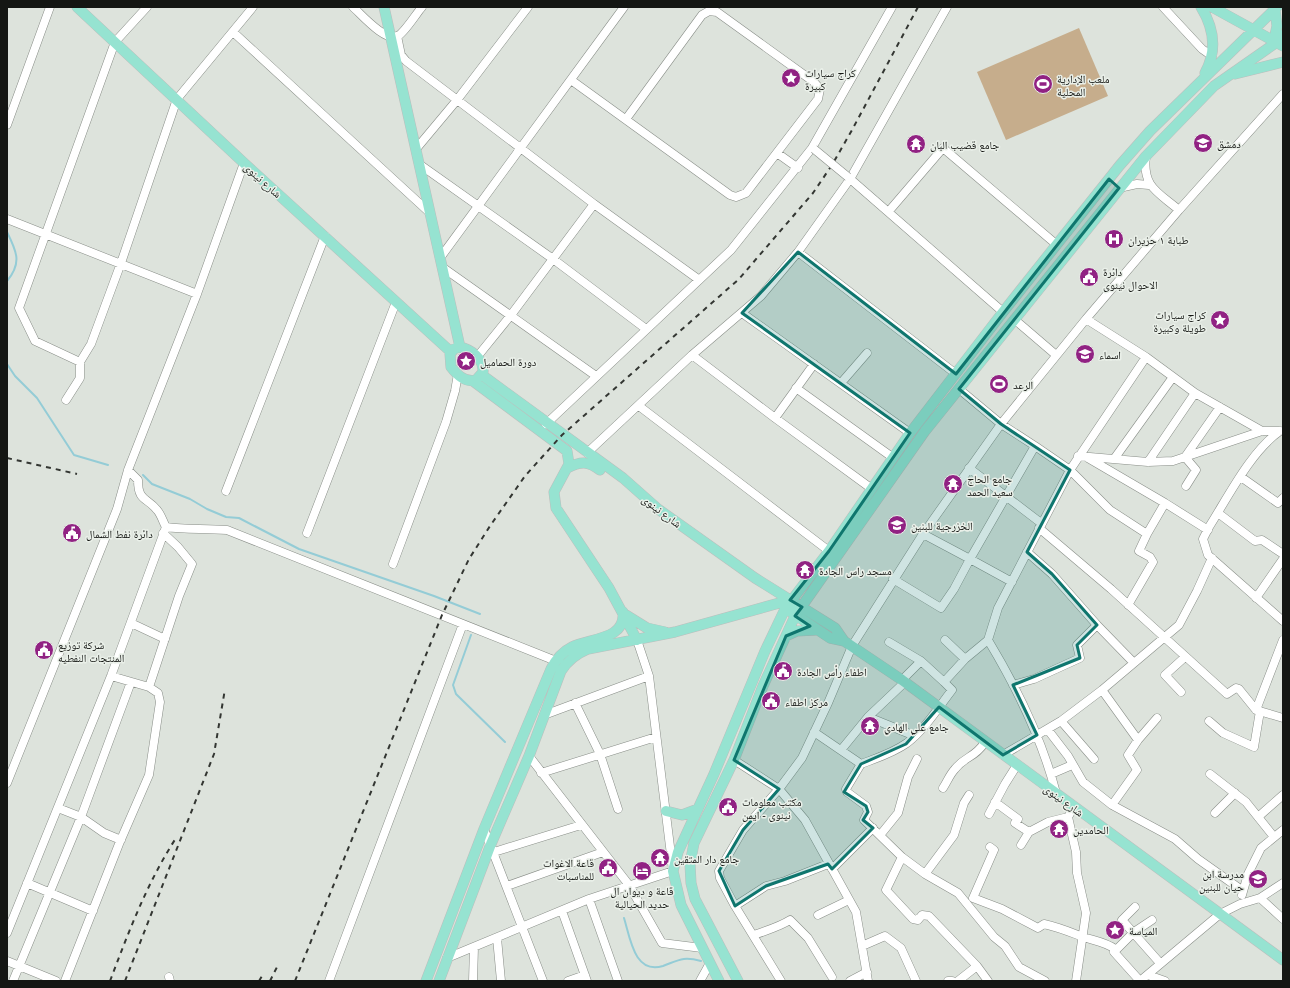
<svg xmlns="http://www.w3.org/2000/svg" width="1290" height="988" viewBox="0 0 1290 988" font-family="'Noto Sans','Noto Naskh Arabic',sans-serif">
<style>
.green{fill:#c6ad8c}
.lines{fill:none;stroke-linecap:round;stroke-linejoin:round}
.stream{stroke:#94ccd6;stroke-width:2}
.minor-casing{stroke:#898e88;stroke-width:9}
.major-casing{stroke:#bdbebd;stroke-width:11}
.minor{stroke:#fff;stroke-width:8}
.major{stroke:#96e3d1;stroke-width:10}
.rail{stroke:#333632;stroke-width:2;stroke-dasharray:5 5;stroke-linecap:butt}
.minor-bridge-casing{stroke:#898e88;stroke-width:9;stroke-linecap:butt}
.minor-bridge{stroke:#fff;stroke-width:8}
.marked{fill:#0f766e;fill-opacity:0.2;stroke:#0f766e;stroke-width:3;stroke-linejoin:round}
.labels{text-anchor:middle;dominant-baseline:central;stroke-width:3;stroke-linejoin:round;paint-order:stroke}
.poi-label{font-size:11px;fill:#141613;stroke:#eaf0e9;text-anchor:start}
.street-label{font-size:11px;fill:#141613;stroke:#eaf0e9}
</style>
<rect width="100%" height="100%" fill="#dde3dc"/>
<path class="green" d="M1079 28 1108 96 1006 140 977 72Z"/>
<g class="lines">
<path class="stream" d="M7 232C17 252 22 263 7 281
M7 364 15 376 37 398 74 455 108 465
M143 475 152 484 190 499 207 509 226 517 239 518 299 549 434 596 480 614
M471 635 453 685 456 694 505 742
M624 918C630 937 634 975 663 966 679 960 683 956 701 961"/>
<defs>
<path id="minor" d="M353 7C362 15 386 43 398 36 405 32 416 14 422 7
M1163 7 1202 49 1212 56
M233 32 430 213
M397 36 401 55 406 61 594 204 698 279
M571 80 730 195 736 197 746 193 818 99 820 89 814 82 717 12 709 11 702 15 626 119
M7 125 50 7
M416 149 457 100 528 7
M777 153 798 168
M1146 156C1142 187 1158 192 1179 210
M419 164 553 259 646 329
M848 177 1003 312
M1119 188 1137 184 1149 185
M889 211 943 148 1057 245
M7 219 197 294
M798 252 956 374
M440 258 624 7
M442 267 596 376
M742 313 910 433
M1014 319 1056 355
M1086 319 1146 357 1195 393 1262 431
M692 355 775 418 872 489
M477 357 511 315 594 204
M80 362 35 341 19 308 115 42 147 7
M841 383 867 353
M796 388 892 457
M66 400 80 378V362L91 344 121 263 177 99 253 7
M639 406 829 551
M775 418 814 364
M546 424 731 250 812 148 892 7
M1280 431C1251 451 1228 497 1209 527L1203 539 1208 555 1283 621
M1035 446 1070 470 1110 510 1147 534 1165 503 1208 530
M587 453 692 355 761 296 798 252 850 179 947 7
M1078 456 1148 462 1173 461 1262 431H1280
M1088 458 1165 503
M1114 459 1173 377
M1148 462 1195 393
M969 468 1041 523
M128 470 138 480C138 502 147 497 157 510 161 514 163 522 166 527 186 530 206 528 227 530L556 661
M1241 477 1278 503 1283 498
M1186 486 1196 470 1185 457 1220 407
M226 491 325 236
M1218 513 1255 541 1262 540 1283 554
M1039 528 1111 589 1227 694 1236 688 1239 689 1256 710 1283 718
M307 533 396 302
M923 534 970 559 1035 446 1001 424 959 389
M1027 552 1052 574 1097 625
M393 564 446 422 455 391 458 374
M893 579 941 608 954 589 970 559 1012 582
M1256 598 1283 559
M1128 605 1153 562 1150 557 1139 551 1147 534
M131 623 165 639
M945 640 965 659
M889 642 921 661
M902 680 921 661 944 682
M905 682 868 717 915 736
M1013 685 1034 679 1080 658 1077 645 1097 625 1134 663
M149 687 179 596 192 564 178 547 163 533
M1102 690 1138 740 1157 718
M1181 692 1165 675 1185 657
M575 703 600 754 618 809
M1256 710 1283 640
M544 715 649 676
M1061 721 1094 759
M1209 721 1223 733 1254 747 1260 711
M1048 730 1068 756 1083 782 1112 805 1175 839 1198 859 1243 891
M814 732 861 764C877 758 893 753 907 743 925 729 938 708 952 690L944 682 965 659 988 640
M841 750 868 717
M1003 755 1061 721 1102 690 1179 625 1197 591 1212 558
M529 756 629 885 662 943 702 948
M734 760 779 789 805 820 856 912 868 981
M861 764 846 789 847 792 866 806 868 812 864 820 902 857 886 890 913 919 918 920 922 915 929 916 977 966 958 981
M541 773 656 737
M1051 774 1072 765
M1210 774 1246 802 1274 837
M7 783 117 509 128 470 197 294 244 163
M943 788C947 782 950 774 955 769 965 756 975 758 985 742
M1056 793C1042 739 1017 688 988 640L998 608 1070 470 1146 357
M995 802 1018 819 1015 823 1029 832
M1112 805 1137 770 1128 755 1138 740
M1074 807 1068 817 1076 852 1077 873 1086 913 1076 981
M58 808 81 817 131 682
M1215 813 1235 793
M989 814 1005 784 1017 765
M1258 817 1283 795
M484 829 543 981
M881 834 898 813 908 777 917 759
M1021 845 1029 832 1048 822 1068 817
M990 847 994 850 973 898 1002 909 1038 928 1044 924C1058 927 1070 932 1083 937 1095 941 1105 942 1115 949L1114 952 1140 981
M494 852 581 825
M902 857 925 874 958 893 994 937 1005 946 1019 967 1045 981
M832 869 873 828
M925 874 954 835 964 803 969 795
M27 883 93 911
M507 886 603 852
M1242 895 1248 874 1261 848 1283 830
M1260 898 1283 919
M589 899 618 981
M735 906 766 886 785 881 828 864
M1135 907 1122 920 1160 963
M562 911 587 981
M818 915 849 900
M7 933 111 676 166 527
M754 935C767 930 779 927 790 920L808 938 832 977
M497 938 501 981
M862 946 885 936 901 948 916 981
M1114 952 1134 932 1152 920
M447 958 589 899 673 871 649 676 637 640
M7 961 56 981
M977 966 988 981
M1148 975 1165 981
M169 977 170 981
M13 981 81 817 104 833 121 840
M65 981 119 844 149 775 160 702 158 693 149 687 111 676
M329 981 463 624
M473 981 474 947
M568 981 585 975
M700 981 710 963
M781 981 735 906 720 878 719 871 743 830 779 789 802 758 828 703 852 646 923 534 1001 424 1086 319 1179 210 1283 94
M850 981 867 972
M948 981H952
M1140 981 1220 914 1240 904 1260 898 1283 883"/>
<path id="major" d="M77 7 244 163 451 352
M384 7 460 347
M1201 7C1214 28 1217 51 1205 73
M1212 7 1283 46
M1274 40 1277 26 1275 10
M1235 74 1283 62
M459 347C471 349 484 359 483 372L476 380C465 383 457 375 451 367L450 354 454 349Z
M482 375 623 478 658 509 755 578 835 628 844 641 902 680 1283 960
M473 381 567 451 569 464 554 492 556 508 609 588 637 640
M567 468C581 461 588 461 600 470
M791 612 830 638 844 641
M626 615 647 628 665 632
M786 636 797 631 816 630
M666 811 682 815 698 809
M426 981 484 829 551 669C556 659 562 652 572 647 590 638 626 640 623 612
M439 981 491 844 529 756 561 671C568 660 576 654 588 649L675 632 790 600
M719 981 681 905 673 871 678 852 714 774 765 651 785 609 829 551 910 433 1003 312 1120 165 1150 131 1277 7
M738 981 695 899 691 883 690 864 694 843 734 760 763 686 795 616 925 431 1146 156 1214 86 1277 42 1283 35"/>
</defs>
<use href="#minor" class="minor-casing"/>
<use href="#major" class="major-casing"/>
<use href="#minor" class="minor"/>
<use href="#major" class="major"/>
<path class="rail" d="M7 458 77 474
M110 981C129 931 147 883 176 838
M125 981 214 754 225 689
M259 981 262 976
M270 981 277 967
M295 981 442 615 469 559 490 526 525 476 562 435 739 279 813 193 832 165 852 130 918 7"/>
<defs>
<path id="minor-bridge" d="M814 149 848 177"/>
</defs>
<use href="#minor-bridge" class="minor-bridge-casing"/>
<use href="#minor-bridge" class="minor-bridge"/>
</g>
<path class="marked" d="M1109 179 1119 188 959 389 1001 424 1070 470 1027 552 1052 574 1097 625 1077 645 1080 658 1013 685 1037 735 1003 755 939 707 906 744 861 764 844 792 866 806 868 812 863 820 873 828 832 869 828 864 766 886 735 906 719 871 743 830 779 789 734 760 786 636 810 626 795 616 802 607 790 600 829 551 910 433 742 313 798 252 956 374Z"/>
<defs>
<symbol id="sight-disc" viewBox="-11 -11 22 22"><circle r="9.5" fill="#912283" stroke="#eaf0e9"/><path d="M0-6L1.8-2.2L6-1.7L2.9 1.2L3.7 5.4L0 3.3L-3.7 5.4L-2.9 1.2L-6-1.7L-1.8-2.2Z" fill="#fff"/></symbol>
<symbol id="stadium-disc" viewBox="-11 -11 22 22"><circle r="9.5" fill="#912283" stroke="#eaf0e9"/><path d="M0-5a6.5 5 0 1 0 0 10a6.5 5 0 1 0 0-10ZM-3.5-1.8h7v3.6h-7Z" fill="#fff"/></symbol>
<symbol id="school-disc" viewBox="-11 -11 22 22"><circle r="9.5" fill="#912283" stroke="#eaf0e9"/><path d="M0-5L7-2L0 1L-7-2ZM-4 1L0 2.5L4 1V4Q0 6-4 4Z" fill="#fff"/></symbol>
<symbol id="temple-disc" viewBox="-11 -11 22 22"><circle r="9.5" fill="#912283" stroke="#eaf0e9"/><path d="M0-6L5-2H3V0L6.5 2.5H4V6H1.5V3h-3V6H-4V2.5H-6.5L-3 0V-2H-5Z" fill="#fff"/></symbol>
<symbol id="hospital-disc" viewBox="-11 -11 22 22"><circle r="9.5" fill="#912283" stroke="#eaf0e9"/><path d="M-5-5h3v3.5h4V-5h3V5h-3V1.5h-4V5h-3Z" fill="#fff"/></symbol>
<symbol id="civic-disc" viewBox="-11 -11 22 22"><circle r="9.5" fill="#912283" stroke="#eaf0e9"/><path d="M-.6-6.5H3V-4.5H.6V-3L4-1V1h2V6H-6V1h2V-1L-.6-3ZM-1.2 2.5V6h2.4V2.5Z" fill="#fff"/></symbol>
<symbol id="hotel-disc" viewBox="-11 -11 22 22"><circle r="9.5" fill="#912283" stroke="#eaf0e9"/><path d="M-6-4.5h1.5V1H6V5H4.5V3h-9V5H-6ZM-4 0a1.8 1.8 0 1 1 3.6 0ZM.5 0V-2.5h3Q6-2.5 6 0Z" fill="#fff"/></symbol>
</defs>
<g fill-rule="evenodd">
<use href="#sight-disc" x="780" y="67" width="22" height="22"/>
<use href="#stadium-disc" x="1032" y="73" width="22" height="22"/>
<use href="#school-disc" x="1192" y="132" width="22" height="22"/>
<use href="#temple-disc" x="905" y="133" width="22" height="22"/>
<use href="#hospital-disc" x="1103" y="228" width="22" height="22"/>
<use href="#civic-disc" x="1078" y="266" width="22" height="22"/>
<use href="#sight-disc" x="1209" y="309" width="22" height="22"/>
<use href="#school-disc" x="1074" y="343" width="22" height="22"/>
<use href="#sight-disc" x="455" y="350" width="22" height="22"/>
<use href="#stadium-disc" x="988" y="373" width="22" height="22"/>
<use href="#temple-disc" x="942" y="473" width="22" height="22"/>
<use href="#school-disc" x="886" y="514" width="22" height="22"/>
<use href="#civic-disc" x="61" y="522" width="22" height="22"/>
<use href="#temple-disc" x="794" y="559" width="22" height="22"/>
<use href="#civic-disc" x="33" y="639" width="22" height="22"/>
<use href="#civic-disc" x="772" y="660" width="22" height="22"/>
<use href="#civic-disc" x="760" y="690" width="22" height="22"/>
<use href="#temple-disc" x="859" y="715" width="22" height="22"/>
<use href="#civic-disc" x="717" y="796" width="22" height="22"/>
<use href="#temple-disc" x="1048" y="818" width="22" height="22"/>
<use href="#temple-disc" x="649" y="847" width="22" height="22"/>
<use href="#civic-disc" x="597" y="857" width="22" height="22"/>
<use href="#hotel-disc" x="631" y="860" width="22" height="22"/>
<use href="#school-disc" x="1247" y="868" width="22" height="22"/>
<use href="#sight-disc" x="1104" y="919" width="22" height="22"/>
</g>
<g class="labels">
<g class="poi-label">
<text x="805" y="72">كراج سيارات<tspan x="805" dy="13">كبيرة</tspan></text>
<text x="1057" y="78">ملعب الإدارية<tspan x="1057" dy="13">المحلية</tspan></text>
<text x="1217" y="143">دمشق</text>
<text x="930" y="144">جامع قضيب البان</text>
<text x="1128" y="239">طبابة ١ حزيران</text>
<text x="1103" y="271">دائرة<tspan x="1103" dy="13">الاحوال نينوى</tspan></text>
<text x="1206" y="314" text-anchor="end">كراج سيارات<tspan x="1206" dy="13">طويلة وكبيرة</tspan></text>
<text x="1099" y="354">اسماء</text>
<text x="480" y="361">دورة الحماميل</text>
<text x="1013" y="384">الرعد</text>
<text x="967" y="478">جامع الحاج<tspan x="967" dy="13">سعيد الحمد</tspan></text>
<text x="911" y="525">الخزرجية للبنين</text>
<text x="86" y="533">دائرة نفط الشمال</text>
<text x="819" y="570">مسجد راس الجادة</text>
<text x="58" y="644">شركة توزيع<tspan x="58" dy="13">المنتجات النفطيه</tspan></text>
<text x="797" y="671">اطفاء رأس الجادة</text>
<text x="785" y="701">مركز اطفاء</text>
<text x="884" y="726">جامع علي الهادي</text>
<text x="742" y="801">مكتب معلومات<tspan x="742" dy="13">نينوى - ايمن</tspan></text>
<text x="1073" y="829">الحامدين</text>
<text x="674" y="858">جامع دار المتقين</text>
<text x="594" y="862" text-anchor="end">قاعة الاغوات<tspan x="594" dy="13">للمناسبات</tspan></text>
<text x="1244" y="873" text-anchor="end">مدرسة ابن<tspan x="1244" dy="13">حيان للبنين</tspan></text>
<text x="642" y="890" text-anchor="middle">قاعة و ديوان ال<tspan x="642" dy="13">حديد الحيالية</tspan></text>
<text x="1129" y="930">المياسة</text>
</g>
<g class="street-label">
<text transform="translate(263 180) rotate(42)">شارع نينوى</text>
<text transform="translate(662 511) rotate(37)">شارع نينوى</text>
<text transform="translate(1064 800) rotate(36)">شارع نينوى</text>
</g>
</g>
<rect width="1290" height="988" fill="none" stroke="#141613" stroke-width="16"/>
</svg>
